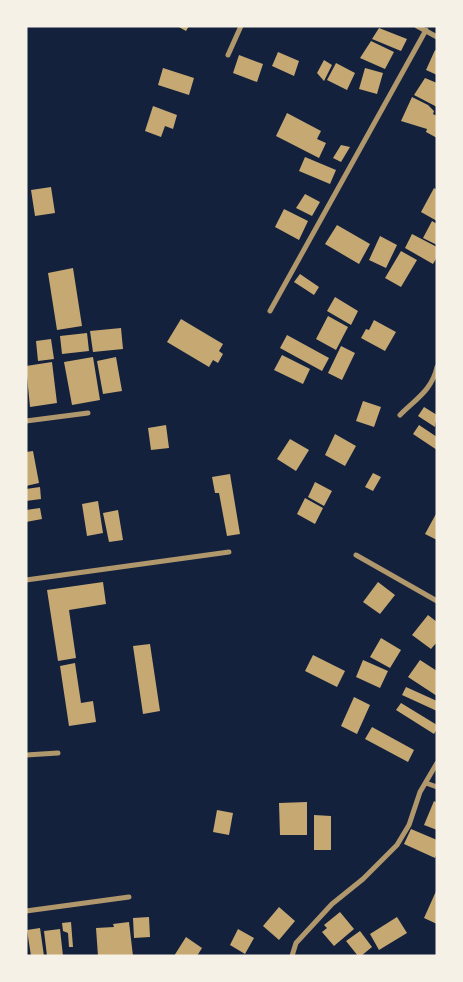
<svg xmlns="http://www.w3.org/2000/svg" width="463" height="982" viewBox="0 0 463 982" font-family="Figtree,sans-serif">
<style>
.building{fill:#c6a872}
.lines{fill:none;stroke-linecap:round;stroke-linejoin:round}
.minor{stroke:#b1986c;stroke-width:5}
</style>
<rect width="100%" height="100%" fill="#14213d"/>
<path class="building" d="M177 26H189L186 31Z
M379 28 407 39 401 51 372 39Z
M371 41 394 52 385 69 360 58Z
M435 50 437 51V75L426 70Z
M278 52 299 61 294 76 272 66Z
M239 55 263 64 257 82 233 73Z
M324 60 332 65 324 81 317 73Z
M336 63 355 73 347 90 327 80Z
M163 68 194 78 189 95 158 85Z
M365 68 383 73 377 94 359 89Z
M425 78 437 83V107L414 95Z
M412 97 428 105 434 111 433 114 437 116V138L426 132 427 129 401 121Z
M153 106 177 115 173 129 165 126 161 137 145 131Z
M287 113 321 131 317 139 326 143 319 158 276 136Z
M341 145 350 147 341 162 333 158Z
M305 157 336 170 330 184 299 171Z
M51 187 55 213 35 216 31 190Z
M434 188 437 190V221L421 212Z
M305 194 320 202 312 216 296 208Z
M284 209 308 221 299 240 275 227Z
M432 221 437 224V245L423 238Z
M337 225 370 244 359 264 325 244Z
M412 234 437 247V257L433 264 405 248Z
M380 236 397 245 386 268 369 260Z
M401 251 417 260 401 287 385 278Z
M73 268 82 326 57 330 48 273Z
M300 274 319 287 314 295 294 282Z
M335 297 358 311 351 325 327 311Z
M328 316 348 327 336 350 316 339Z
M181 319 223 344 219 351 223 354 218 363 213 360 209 367 167 342Z
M374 320 396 332 385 351 361 338 366 329 369 330Z
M121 328 123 349 93 352 90 331Z
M87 333 89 351 62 354 60 336Z
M287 335 329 358 322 371 280 348Z
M51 339 54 359 38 361 36 341Z
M341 346 355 353 342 380 328 373Z
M282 355 310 369 303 384 274 370Z
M93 357 100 400 72 405 64 362Z
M116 357 122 391 103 394 97 361Z
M52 362 57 403 30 407 26 366Z
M363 401 381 407 374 427 356 421Z
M424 407 437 415 435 427 418 416Z
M166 425 169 448 151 450 148 428Z
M419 425 437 437V450L413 434Z
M335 434 356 446 345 466 325 455Z
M290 439 309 450 296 471 277 459Z
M33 451 39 483 26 486V452Z
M373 473 381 477 373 491 365 487Z
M230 474 240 534 227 536 219 493H215L212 477Z
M315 482 332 491 324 506 308 497Z
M40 487 41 499 26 501V489Z
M305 498 323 508 315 524 297 514Z
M98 501 103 533 87 536 82 504Z
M40 508 42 519 26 522V510Z
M118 510 123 540 109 542 103 513Z
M437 512V540L425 534Z
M103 582 106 604 69 610 76 658 58 661 47 590Z
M378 582 395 595 380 614 363 602Z
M428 615 437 622V642L431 649 412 635Z
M381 638 401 650 390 668 370 657Z
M150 644 160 711 143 714 133 646Z
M313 655 345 671 337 687 305 671Z
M363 660 388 671 380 688 356 677Z
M420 660 437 671V696L408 677Z
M75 663 81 703 93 701 96 722 69 726 60 666Z
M406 687 437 701V711L402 695Z
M354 697 370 705 357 734 341 726Z
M401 703 437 725V729L434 734 396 710Z
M372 727 414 750 408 762 365 739Z
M434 801 437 803V830L424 825Z
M307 802V835H280L279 803Z
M217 810 233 813 229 835 213 832Z
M314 815 331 816V850H314Z
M411 829 437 840V853L435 858 404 844Z
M437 889V924L424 918Z
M279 907 295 921 279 940 263 926Z
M340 912 354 929 334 946 322 932 327 928 324 925Z
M149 917 150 937 134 938 133 918Z
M397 917 407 933 379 950 370 934Z
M71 922 73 947H69L68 933 63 931 62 923Z
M129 922 133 956H98L96 928 114 927 113 924Z
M40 928 44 956H31L27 930Z
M60 929 63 956H47L44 931Z
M238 929 254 938 245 954 230 945Z
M360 931 372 947 361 956H358L346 941Z
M186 937 202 948 197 956H174Z"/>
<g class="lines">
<path class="minor" d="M417 26 437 37
M228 55 241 26
M270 311 426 30
M400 415C416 399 432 390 437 367
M26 421 88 413
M356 555 437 601
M26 580 229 552
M26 755 58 753
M426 783 437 787
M26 911 129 897
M292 956 296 943 332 904 363 879 397 845 409 825 420 792 437 763"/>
</g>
<rect width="463" height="982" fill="none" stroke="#f6f1e7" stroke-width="55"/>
</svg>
